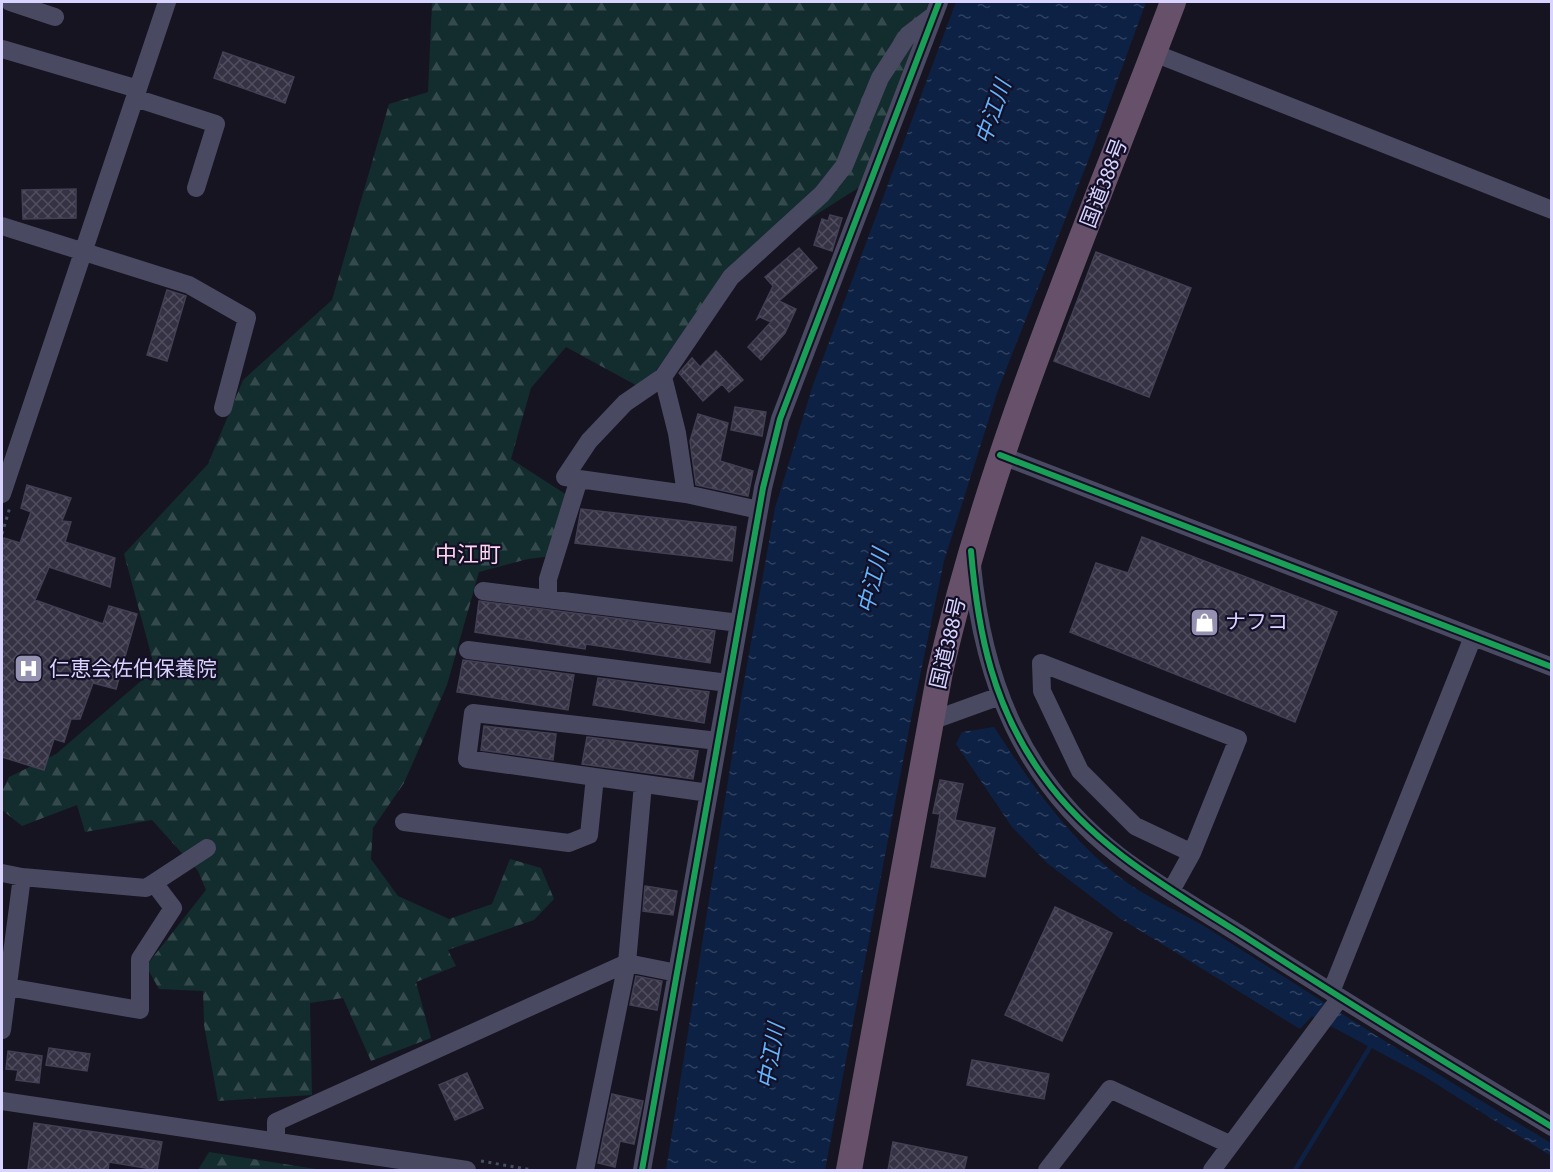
<svg xmlns="http://www.w3.org/2000/svg" width="1553" height="1172" viewBox="0 0 1553 1172" font-family="'Fira Sans Condensed','Noto Sans JP',sans-serif">
<style>
.forest{fill:url(#forest-firs)}
.water{fill:url(#water-ripples)}
.lines{fill:none;stroke-linecap:round;stroke-linejoin:round}
.stream{stroke:#0d2144;stroke-width:4.5}
.building{fill:url(#building-cross-hatch);stroke:#433f54;stroke-width:1.5}
.path{stroke:#44505f;stroke-width:3;stroke-dasharray:3 4.5;stroke-linecap:butt}
.minor{stroke:#4a4962;stroke-width:18}
.highway{stroke:#67516a;stroke-width:26}
.cycleway-casing{stroke:#130f26;stroke-width:10}
.cycleway{stroke:#1a9f57;stroke-width:6}
.labels{text-anchor:middle;dominant-baseline:central;stroke-width:4.5;stroke-linejoin:round;paint-order:stroke}
.street-label{font-size:21px;fill:#d9d4ff;stroke:#130f26}
.poi-label{font-size:21px;fill:#d9d4ff;stroke:#130f26;text-anchor:start}
.water-label{font-size:22px;font-style:italic;fill:#62b6ff;stroke:#130f26}
.neighbourhood-label{font-size:22px;fill:#ffd6f0;stroke:#130f26}
</style>
<defs>
<pattern id="forest-firs" width="22" height="20" patternUnits="userSpaceOnUse" patternTransform="scale(1.5)"><rect width="22" height="20" fill="#132c2d"/><path d="M5 1l3.5 6h-7zM16 11l3.5 6h-7z" fill="#354a4c"/></pattern>
<pattern id="water-ripples" width="26" height="14" patternUnits="userSpaceOnUse" patternTransform="scale(1.5)"><rect width="26" height="14" fill="#0d2144"/><path d="M2 4q2-2 4 0t4 0M15 11q2-2 4 0t4 0" fill="none" stroke="#304060"/></pattern>
<pattern id="building-cross-hatch" width="8" height="8" patternUnits="userSpaceOnUse" patternTransform="scale(1.5)"><rect width="8" height="8" fill="#343243"/><path d="M0 0l8 8M0 8l8-8" fill="none" stroke="#514f5f"/></pattern>
</defs>
<rect width="100%" height="100%" fill="#161421"/>
<path class="forest" d="M432 2H929L863 185 727 271 643 389 566 347 531 388 511 459 570 497 552 556 528 559 479 572 447 685 404 783 373 828 371 859 398 896 449 919 492 904 510 859 541 868 554 899 534 920 448 950 456 966 416 982 431 1038 371 1061 343 998 310 1003 312 1095 218 1101 204 1025 203 991 159 989 146 966 206 890 198 871 152 820 85 832 77 805 22 826 2 810V791L9 777 56 754 155 669 124 554 208 464 243 380 332 300 389 104 428 92Z
M209 1152 316 1169 326 1170H198Z"/>
<path class="water" d="M956 2H1146L1088 161 998 390 944 561 911 719 825 1170H666L742 693 775 508 813 385Z
M994 727C1029 781 1067 836 1118 876 1146 898 1182 912 1212 931 1325 1003 1437 1075 1551 1143V1156L1422 1075 1312 1016 1300 1029 1118 917 1047 863 1012 827 956 744 962 732Z"/>
<g class="lines">
<path class="stream" d="M1295 1170 1373 1042"/>
</g>
<path class="building" d="M223 52 294 77 285 103 214 78Z
M76 189V218L23 219 22 190Z
M830 215 842 218 832 251 814 245 822 219 828 221Z
M799 248 817 268 779 301 796 309 785 333 761 360 748 347 771 322 760 317 757 319 773 286 765 277Z
M1096 252 1191 288 1149 397 1054 361Z
M167 290 186 296 167 361 147 355Z
M716 351 743 380 729 392 722 384 703 401 679 373 692 358 700 367Z
M735 407 766 412 762 436 731 430Z
M698 414 728 423 720 461 753 471 748 496 696 485 690 441Z
M27 485 71 498 62 521 71 522 65 542 115 558 110 587 49 567 35 600 103 624 109 606 137 614 116 689 93 683 80 719H71L64 742 54 739 44 770 2 757V545L4 538 20 543 31 512 21 508Z
M581 509 736 527 732 561 575 543Z
M1142 537 1337 612 1295 722 1070 632 1096 563 1128 573Z
M479 601 715 631 710 663 586 644 585 649 475 632Z
M463 660 574 675 568 710 457 692Z
M598 678 709 692 704 723 593 705Z
M484 726 556 734 553 760 481 750Z
M587 737 698 751 693 779 582 764Z
M940 780 963 784 955 820 995 828 985 877 931 867 940 814 933 813Z
M645 886 677 891 673 915 643 911Z
M1055 907 1112 933 1062 1041 1005 1015Z
M636 976 662 981 657 1010 630 1005Z
M49 1048 90 1054 87 1071 46 1065Z
M8 1051 42 1056 39 1083 16 1080 18 1070 6 1069Z
M972 1060 1049 1074 1044 1099 967 1085Z
M467 1073 483 1108 455 1120 439 1085Z
M612 1094 643 1101 634 1144 620 1141 615 1167 598 1163Z
M34 1123 162 1142 157 1170 109 1162 108 1170 28 1169Z
M893 1142 967 1157 964 1170H888Z"/>
<g class="lines">
<path class="path" d="M2 534 10 507
M481 1161 532 1170"/>
<path class="minor" d="M10 2 55 17
M2 49 138 89
M1154 53 1552 210
M135 98 216 124 196 188
M2 226 189 285 247 318 223 408
M663 377 677 433 686 494
M1000 455 1552 667
M2 494 167 2
M759 510 686 494 565 477 589 441 625 403 663 377 731 277 822 194 844 166 880 78 908 35 933 16
M972 565C983 682 1023 781 1118 855 1162 889 1219 920 1266 951 1360 1011 1456 1069 1552 1127
M483 591 739 623
M548 599V579L579 479
M468 650 728 683
M931 721 1000 696
M709 793 467 759 473 713 718 741
M404 822 569 843 589 835 595 777
M2 873 22 877 146 888 207 848
M1172 889 1192 853 1135 826 1080 771 1042 691 1041 663 1238 739 1192 853
M2 986 140 1010V959L173 908 154 883
M1331 992 1473 637
M2 1030 22 877
M2 1101 467 1170
M276 1140V1122L627 963 677 973
M585 1170 627 963 643 784
M642 1170 763 488 780 419 939 2
M1047 1170 1110 1089 1229 1144
M1212 1170 1340 998"/>
<path class="highway" d="M849 1170 940 672C993 441 1090 223 1173 2"/>
<defs>
<path id="cycleway" d="M1000 455 1552 667
M971 551C978 634 993 707 1043 776 1095 849 1173 891 1247 938 1348 1003 1449 1065 1552 1127
M642 1170 763 488 780 419 939 2"/>
</defs>
<use href="#cycleway" class="cycleway-casing"/>
<use href="#cycleway" class="cycleway"/>
</g>
<defs>
<symbol id="shop-square" viewBox="-11 -11 22 22"><rect x="-9" y="-9" width="18" height="18" rx="4" fill="#9591b1" stroke="#130f26"/><path d="M-5-2.5h2.3a2.7 3.5 0 0 1 5.4 0H5L5.5 6h-11ZM-1.5-2.5h3a1.5 2.3 0 0 0-3 0Z" fill="#fff"/></symbol>
<symbol id="hospital-square" viewBox="-11 -11 22 22"><rect x="-9" y="-9" width="18" height="18" rx="4" fill="#9591b1" stroke="#130f26"/><path d="M-5-5h3v3.5h4V-5h3V5h-3V1.5h-4V5h-3Z" fill="#fff"/></symbol>
</defs>
<g fill-rule="evenodd">
<use href="#shop-square" x="1188" y="606" width="33" height="33"/>
<use href="#hospital-square" x="12" y="652" width="33" height="33"/>
</g>
<g class="labels">
<g class="street-label">
<text transform="translate(1104 183) rotate(-69)">国道388号</text>
<text transform="translate(948 643) rotate(-77)">国道388号</text>
</g>
<g class="poi-label">
<text x="1225" y="622">ナフコ</text>
<text x="49" y="669">仁恵会佐伯保養院</text>
</g>
<g class="water-label">
<text transform="translate(993 112) rotate(-71)">中江川</text>
<text transform="translate(873 581) rotate(-76)">中江川</text>
<text transform="translate(771 1056) rotate(-80)">中江川</text>
</g>
<g class="neighbourhood-label">
<text x="468" y="554">中江町</text>
</g>
</g>
<rect width="1553" height="1172" fill="none" stroke="#d9d4ff" stroke-width="6"/>
</svg>
